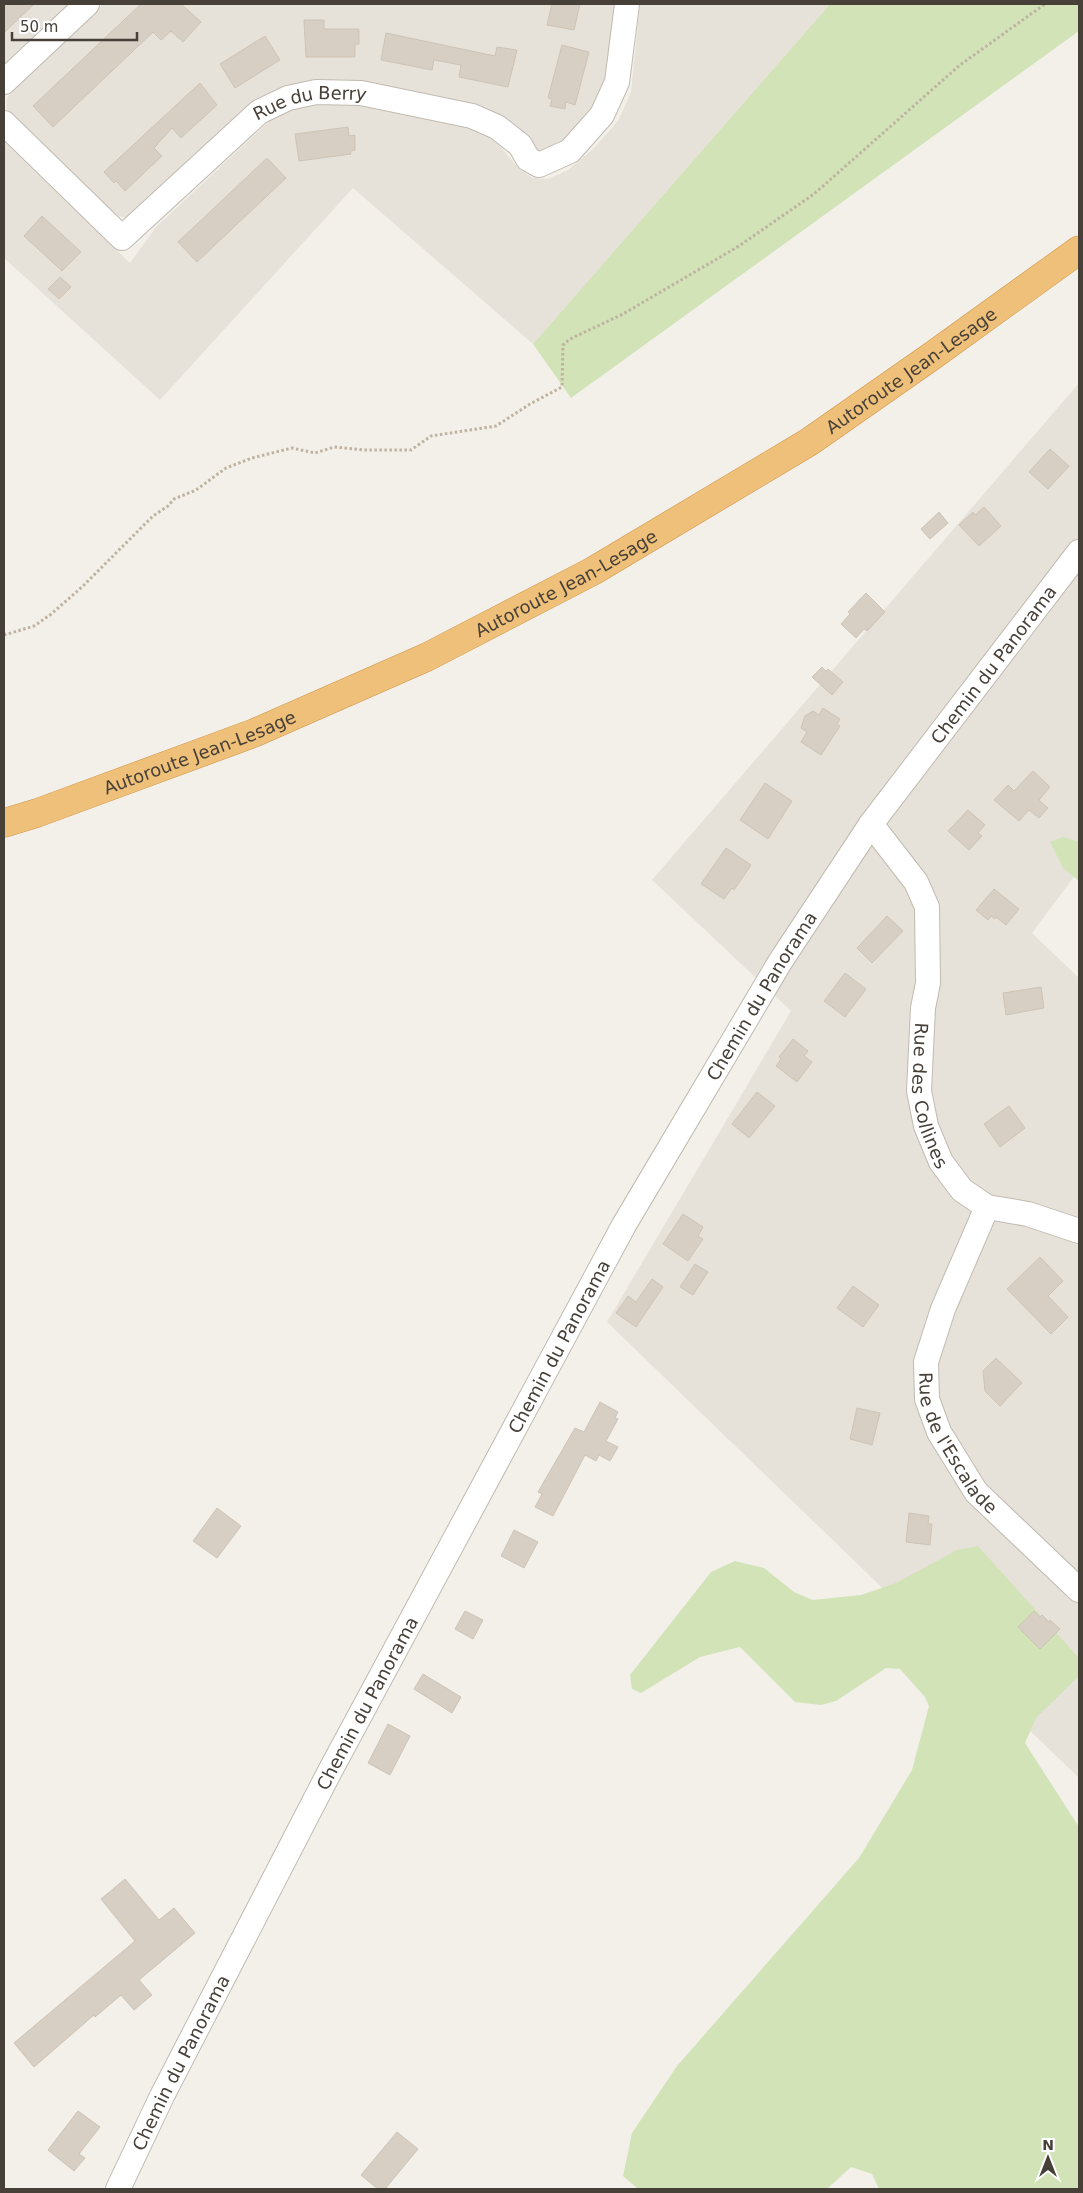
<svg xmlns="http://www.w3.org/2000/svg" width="1083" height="2193" viewBox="0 0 1083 2193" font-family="'DejaVu Sans',sans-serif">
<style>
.residential{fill:#e7e2d9}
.green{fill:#d2e3b8}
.building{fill:#d7cec4;stroke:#cec3b5}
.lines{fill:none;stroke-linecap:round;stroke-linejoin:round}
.minor-casing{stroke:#c1bab1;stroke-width:26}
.highway-casing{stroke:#ce944a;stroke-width:29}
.path{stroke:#beb2a0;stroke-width:3;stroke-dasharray:2.5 2.5;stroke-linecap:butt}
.minor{stroke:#fff;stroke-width:24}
.highway{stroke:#efc079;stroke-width:28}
.labels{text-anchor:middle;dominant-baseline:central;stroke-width:4;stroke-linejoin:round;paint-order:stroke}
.street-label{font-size:18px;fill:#474039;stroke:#fff}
</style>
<rect width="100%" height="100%" fill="#f3f0ea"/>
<path class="residential" d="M4 4H70L4 67Z
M103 4H615L608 69 601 98 568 143 541 152 533 147 514 123 473 103 346 80 301 83 285 87 126 218 115 215 9 116 6 106 7 98 14 88Z
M640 4H830L533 344 353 188 160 400 4 258V142L130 263 156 227 265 125 280 113 314 103H356L464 126 484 132 495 140 520 170 533 178 548 179 568 170 593 149 618 121 631 92Z
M1079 383V870L1032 933 1079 978V1778L607 1322 791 1011 652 880Z"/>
<path class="green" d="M830 4H1079V31L571 398 533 344Z
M1063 837 1079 842V881L1063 868 1050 842Z
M978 1546 1079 1658V1676L1036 1718 1025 1743 1079 1827V2189H879L872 2174 851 2167 827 2189H638L623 2176 632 2133 677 2066 859 1858 912 1770 929 1706 925 1697 900 1669 886 1668 836 1701 821 1705 795 1702 740 1647 700 1657 641 1693 632 1689 630 1675 711 1572 735 1561 764 1568 794 1592 813 1600 861 1595 896 1583 957 1550Z"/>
<path class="building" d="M4 4H34L4 33Z
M141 4H181L201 22 183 42 171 31 161 40 153 32 53 127 33 106Z
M552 4H580L574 30 547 25Z
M304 20H324V29H359V44H355V57H306Z
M386 33 495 56 497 47 517 50 508 87 459 77 461 65 434 60 432 70 381 60Z
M265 36 280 60 235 88 220 64Z
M562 45 589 52 575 105 566 102 565 109 550 106 552 99 548 98Z
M200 83 217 105 181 138 172 128 154 148 162 156 125 191 116 181 114 183 104 172Z
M348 127 349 136 355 135V150L350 151 351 154 299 161 295 134Z
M267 158 286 178 197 262 178 242Z
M42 216 81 252 62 271 24 236Z
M60 277 71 287 59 299 48 289Z
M1050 449 1069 466 1048 489 1029 472Z
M984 507 1001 526 979 546 959 525 973 512 975 515Z
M939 512 948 523 930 539 921 529Z
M866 593 885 612 867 631 864 629 856 638 841 624 850 614 848 612Z
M822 667 826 671 828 669 843 682 832 695 812 677Z
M823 708 840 719 837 724 840 726 821 755 801 742 807 732 801 728 805 716 813 711 819 715Z
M1033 771 1050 787 1039 800 1048 808 1039 818 1029 810 1019 821 994 800 1008 785 1014 791Z
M765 783 792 801 768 839 740 820Z
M968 810 985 825 978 833 982 836 969 850 948 831Z
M726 848 751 865 734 890 732 888 724 899 701 884Z
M994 889 1019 909 1006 925 996 917 995 919 991 916 988 920 976 910Z
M887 916 903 931 872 963 857 948Z
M845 973 866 989 845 1017 824 1001Z
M1041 987 1044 1008 1006 1015 1003 993Z
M793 1039 808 1051 804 1056 812 1062 797 1082 776 1066 781 1059 779 1057Z
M757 1092 775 1106 749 1138 732 1124Z
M1009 1106 1025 1128 1000 1147 984 1124Z
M683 1214 703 1227 698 1236 703 1239 688 1261 663 1244Z
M1040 1257 1063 1281 1048 1296 1068 1317 1051 1334 1007 1289Z
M695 1264 708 1272 693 1295 680 1287Z
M652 1279 663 1287 636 1327 616 1313 628 1296 636 1302Z
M853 1286 879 1305 863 1327 837 1308Z
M996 1358 1022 1383 1000 1406 985 1391 983 1371Z
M600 1402 618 1412 615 1418 618 1419 606 1441 618 1447 610 1461 599 1455 596 1461 585 1455 553 1516 535 1507 542 1494 538 1492 575 1428 584 1432Z
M857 1408 880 1413 872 1445 850 1439Z
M217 1508 241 1526 217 1558 193 1541Z
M909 1513 929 1516 928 1524H932L930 1545 906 1542Z
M514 1530 538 1542 524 1568 501 1556Z
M465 1611 483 1620 473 1639 455 1629Z
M1034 1611 1040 1617 1042 1615 1049 1622 1050 1620 1060 1629 1040 1649 1018 1627Z
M423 1674 461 1697 452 1713 414 1689Z
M388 1724 410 1736 390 1775 368 1763Z
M125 1879 159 1920 174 1908 195 1933 139 1980 152 1995 134 2010 121 1995 95 2017 94 2015 34 2067 14 2043 135 1941 101 1899Z
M78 2111 100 2127 79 2154 85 2158 74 2171 48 2150Z
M397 2132 418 2149 385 2189H378L361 2175Z"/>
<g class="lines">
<defs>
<g id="minor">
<path d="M4 82 87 4"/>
<path id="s1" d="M4 123 122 238 259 112 288 98 316 92 361 93 472 116 497 127 520 145 528 159 539 165 570 151 602 115 617 82 627 4"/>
<path id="s2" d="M871 824 916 882 927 907 928 983 923 1008 919 1091 926 1126 941 1162 962 1190 987 1207 1028 1214 1079 1231"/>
<path id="s3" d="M987 1207 943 1309 926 1362 927 1399 939 1432 976 1492 1079 1590"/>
<path id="s4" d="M118 2189 162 2096 330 1771 624 1225 780 962 871 824 1079 552"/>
</g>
<g id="highway">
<path id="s5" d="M4 823 37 813 254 733 427 657 593 571 809 442 932 356 1079 250"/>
</g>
</defs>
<use href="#minor" class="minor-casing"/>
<use href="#highway" class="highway-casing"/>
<path class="path" d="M4 635 34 626 50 615 82 587 153 516 168 506 174 499 196 490 226 468 252 458 292 448 315 453 334 447 364 450H411L431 436 496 426 530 404 562 387 563 345 570 339 623 314 739 246 814 194 960 65 1045 4"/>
<use href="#minor" class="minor"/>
<use href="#highway" class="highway"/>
</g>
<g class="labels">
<g class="street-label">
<text stroke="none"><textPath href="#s1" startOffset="404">Rue du Berry</textPath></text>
<text stroke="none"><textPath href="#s5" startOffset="1018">Autoroute Jean-Lesage</textPath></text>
<text stroke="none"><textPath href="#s5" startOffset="612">Autoroute Jean-Lesage</textPath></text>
<text stroke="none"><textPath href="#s4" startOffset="1761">Chemin du Panorama</textPath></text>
<text stroke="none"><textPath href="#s5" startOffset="208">Autoroute Jean-Lesage</textPath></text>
<text stroke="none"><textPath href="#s4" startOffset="1356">Chemin du Panorama</textPath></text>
<text stroke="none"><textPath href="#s2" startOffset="291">Rue des Collines</textPath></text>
<text stroke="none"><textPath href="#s4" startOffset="951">Chemin du Panorama</textPath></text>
<text stroke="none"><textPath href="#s3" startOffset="256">Rue de l'Escalade</textPath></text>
<text stroke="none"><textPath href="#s4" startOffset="546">Chemin du Panorama</textPath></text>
<text stroke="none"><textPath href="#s4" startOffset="141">Chemin du Panorama</textPath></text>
</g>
</g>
<rect width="1083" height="2193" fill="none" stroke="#474039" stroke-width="10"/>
<g transform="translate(1048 2158)" stroke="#ffffff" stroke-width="4" paint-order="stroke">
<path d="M0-4L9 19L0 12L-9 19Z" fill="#474039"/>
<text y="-8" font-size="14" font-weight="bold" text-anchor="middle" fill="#474039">N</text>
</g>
<path d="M12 32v8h125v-8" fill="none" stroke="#474039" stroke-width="2.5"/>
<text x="20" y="32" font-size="15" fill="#474039" stroke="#ffffff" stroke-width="4" paint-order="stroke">50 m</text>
</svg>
